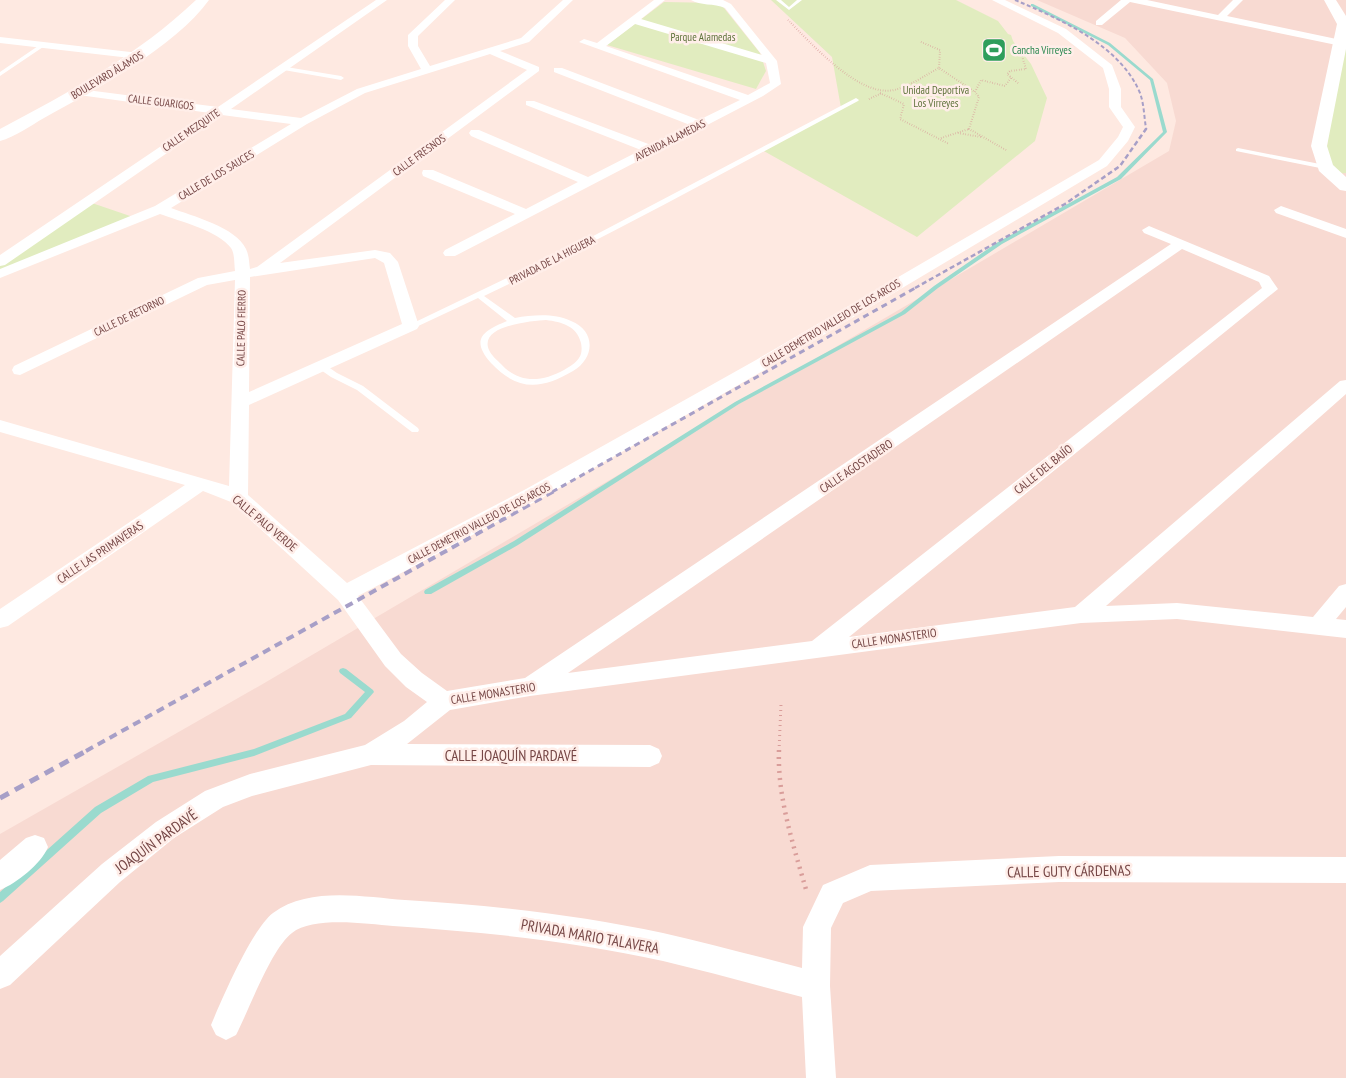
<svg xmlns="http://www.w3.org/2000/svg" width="1346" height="1078" viewBox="0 0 1346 1078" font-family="'PT Sans Narrow',sans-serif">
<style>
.residential{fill:#f8dad2}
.green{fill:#e1ecbf}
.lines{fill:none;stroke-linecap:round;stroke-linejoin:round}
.stream{fill:#9adace;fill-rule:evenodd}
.path-far2{stroke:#d99d9a;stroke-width:2;stroke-dasharray:0.5 2;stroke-linecap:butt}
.path-far1{stroke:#d99d9a;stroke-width:3;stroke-dasharray:1 4;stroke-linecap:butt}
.path{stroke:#d99d9a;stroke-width:4.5;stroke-dasharray:2 5;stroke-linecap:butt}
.lane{fill:#fff;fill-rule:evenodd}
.street{fill:#fff;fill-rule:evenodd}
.secondary{fill:#fff;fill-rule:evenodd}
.rail-far4{stroke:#a79fc7;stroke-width:2;stroke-dasharray:4 2.5;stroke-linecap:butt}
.rail-far3{stroke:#a79fc7;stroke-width:2.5;stroke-dasharray:5 3;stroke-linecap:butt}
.rail-far2{stroke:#a79fc7;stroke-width:3;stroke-dasharray:6 4.5;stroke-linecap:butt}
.rail-far1{stroke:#a79fc7;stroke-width:4;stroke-dasharray:8 5.5;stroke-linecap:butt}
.rail{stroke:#a79fc7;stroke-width:5;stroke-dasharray:10 7;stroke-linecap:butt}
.labels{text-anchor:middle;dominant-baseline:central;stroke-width:5;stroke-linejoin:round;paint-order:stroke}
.far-park-label{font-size:11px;fill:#5d7139;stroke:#ffeee9}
.far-leisure-label{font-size:11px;fill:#27864d;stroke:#ffeee9;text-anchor:start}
.far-street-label{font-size:11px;fill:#764746;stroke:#ffeee9}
.street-label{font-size:12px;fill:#764746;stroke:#ffeee9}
.near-street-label{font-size:15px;fill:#764746;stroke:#ffeee9}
</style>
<rect width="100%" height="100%" fill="#fee9e1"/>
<path class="residential" d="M1037 0H1346V1078H0V834L261 685 1169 151 1176 121 1167 83 1125 38Z"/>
<path class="green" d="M771 0H956L998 21 1008 34 1011 35 1013 41 1031 64 1047 98 1035 141 917 237 760 149 841 108 832 57Z
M664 2 720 3 760 53 766 71 756 89 607 45Z
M1341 43 1346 44V173L1335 174 1325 161Z
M89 202 133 217 0 272V265Z"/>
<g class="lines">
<path class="stream" d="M1031 4H1033L1110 43 1153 79 1167 132 1121 179 1002 244 938 288 905 314 739 404 518 545 431 594H425L424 592 425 590 514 541 735 402 901 312 934 286 998 242 1117 177 1163 132 1150 80 1108 45 1031 6Z
M343 668 346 669 373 690 374 692 351 718 254 756 153 782 101 813 3 901 0 903V892L95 807 148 776 254 749 345 714 365 692 340 673 339 671 340 669Z"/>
<path class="path-far2" d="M788 20C810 42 859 98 894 90 909 87 925 75 939 68L975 92
M921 42 940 50 939 68
M1018 83 1007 74 1010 71 1026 69 1022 56
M880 93 904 104 900 119 949 144
M869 99 882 93
M958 133 981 137
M941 138 969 129
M1006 150 969 129 979 97 975 92 981 80 1005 86 1011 78"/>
<path class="path-far1" d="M779 751 781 704"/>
<path class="path" d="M779 750C777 797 794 847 807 893"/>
<path class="lane" d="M776 0H781L789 7 797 0H802L789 10Z
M41 44 46 45 0 76V72Z
M280 66 341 76 344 78 341 80 278 69V67Z
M856 98 859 100 858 101C734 167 611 235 484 296L515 318C533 315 554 313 571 321 596 331 595 358 573 371 541 390 517 391 491 363 470 339 483 331 507 321L478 298 414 328H411L407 326 578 244ZM546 320C562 322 577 326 581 343 582 348 582 354 579 358 576 363 569 367 564 370 542 382 519 384 501 364 497 360 491 355 489 350 478 325 533 321 546 320Z
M1238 148 1325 165 1328 167 1325 169 1236 151V149Z
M318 364H324L337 373 363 386 418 428 419 430 418 432H412L357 390 331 377 318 368Z"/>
<path class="street" d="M376 0H387L231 109 301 118 357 89 421 69 408 46V35L445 0H455L418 36V46L430 66 521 38 563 0H573L529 42 500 51 539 67V71L280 263 375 250 390 253 398 262 419 326 417 329 249 405 248 495 347 583 526 489 756 360 1099 160 1118 137 1123 127 1109 107V89L1103 68 1058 33 992 0H1005L1066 29 1112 65 1121 89V107L1135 127 1128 141 1107 166 768 368 540 499 358 596 401 654 422 673 447 691 525 678 1171 244 1144 233 1142 230 1149 226 1269 276 1278 289 849 637 1075 607 1340 381 1346 380V394L1106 606 1177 603 1313 617 1339 586 1346 584V607L1336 619 1346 620V638L1177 619 1081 623 530 696 450 710 407 744 650 745 659 749 662 756 659 763 650 767 371 765 252 796 223 807 174 838 120 882 10 985 0 989V956L102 864 156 822 205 791 250 774 365 745 404 721 427 702 406 687 385 666 338 600 231 502 203 491 8 626 0 628V609L185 485 0 432V420L229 486 235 280 207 285 20 375 14 374 12 370 14 366 198 278 235 271C234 264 235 254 231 248 219 231 179 221 160 214L0 278V269L155 206 291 124 222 115 5 265 0 266V255L210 113 79 95 73 92 79 89 218 107ZM490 54 527 70 257 267 250 269C249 262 249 255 246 249 236 227 192 216 171 208L307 124 365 93ZM1182 249 1259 282 1262 288 812 641 568 673ZM375 258 384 263 402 324 249 392 250 277Z
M654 0H665L641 19 762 55 725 8C714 3 700 6 691 0H723L731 4 777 61 781 84 763 96 455 256H445L443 253 445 250 515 214 423 176 422 173 423 170H433L526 209 578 182 471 136 469 133 471 130H479L588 177 641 150 526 105V101H534L651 145 690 125 554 72V68H562L699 120 740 100 579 42 584 39 597 43ZM635 24 766 63 770 83 748 95 606 46Z
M1121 0H1147L1218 15 1233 0H1243L1227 16 1346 41V47L1130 2 1102 25H1096V21Z
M0 37 139 53 144 56 139 59 0 43Z
M1281 206 1346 229V238L1276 213 1274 210Z
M35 835 44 838 48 847C41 864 17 883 0 890V860L26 838Z
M1059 856 1346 857V883L1059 882 871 891 843 903 831 928 830 986 836 1078H806L802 997C756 985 709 972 663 961 574 941 483 932 393 926 367 924 313 916 292 933 271 949 249 1010 236 1035L226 1040 216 1035 211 1025C222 999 252 929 273 913 309 886 364 897 405 900 492 905 578 915 663 933 710 944 756 956 802 968L803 927 823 885 870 865Z"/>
<path class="secondary" d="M196 0H209C175 47 95 90 44 118 30 126 15 137 0 141V129C70 92 138 55 196 0Z
M1324 0H1336L1346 16V49L1327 146 1333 165 1346 177V191L1340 190 1319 171 1311 146 1337 24Z"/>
<path class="rail-far4" d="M1015 0C1060 19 1120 45 1140 93 1144 104 1144 116 1146 128"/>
<path class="rail-far3" d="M915 288 1065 204 1120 166 1146 129V126"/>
<path class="rail-far2" d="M552 492 917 287"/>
<path class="rail-far1" d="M86 751 554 491"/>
<path class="rail" d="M0 798 88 750"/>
</g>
<defs>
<symbol id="stadium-square" viewBox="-11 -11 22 22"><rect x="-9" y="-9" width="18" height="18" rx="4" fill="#2e9e5b" stroke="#ffeee9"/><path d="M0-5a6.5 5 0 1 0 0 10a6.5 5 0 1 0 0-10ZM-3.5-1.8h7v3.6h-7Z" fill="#fff"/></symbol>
</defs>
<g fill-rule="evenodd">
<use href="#stadium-square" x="980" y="36" width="28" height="28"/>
</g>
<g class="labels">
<g class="far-park-label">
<text x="703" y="37">Parque Alamedas</text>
<text x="936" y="90">Unidad Deportiva<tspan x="936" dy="13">Los Virreyes</tspan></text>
</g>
<g class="far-leisure-label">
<text x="1012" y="50">Cancha Virreyes</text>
</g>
<g class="far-street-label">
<text transform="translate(107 75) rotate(-31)">BOULEVARD ÁLAMOS</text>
<text transform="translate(161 102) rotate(7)">CALLE GUARIGOS</text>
<text transform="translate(191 130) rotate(-34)">CALLE MEZQUITE</text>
<text transform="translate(670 140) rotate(-27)">AVENIDA ALAMEDAS</text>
<text transform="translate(419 155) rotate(-36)">CALLE FRESNOS</text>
<text transform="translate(216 175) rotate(-31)">CALLE DE LOS SAUCES</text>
<text transform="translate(552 260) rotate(-27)">PRIVADA DE LA HIGUERA</text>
<text transform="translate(129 316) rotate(-26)">CALLE DE RETORNO</text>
<text transform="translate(831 323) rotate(-31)">CALLE DEMETRIO VALLEJO DE LOS ARCOS</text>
<text transform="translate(241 328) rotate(-89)">CALLE PALO FIERRO</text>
<text transform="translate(479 523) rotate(-28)">CALLE DEMETRIO VALLEJO DE LOS ARCOS</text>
</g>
<g class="street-label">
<text transform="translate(856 466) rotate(-34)">CALLE AGOSTADERO</text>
<text transform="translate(1043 469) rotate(-39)">CALLE DEL BAJÍO</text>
<text transform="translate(265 523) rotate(40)">CALLE PALO VERDE</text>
<text transform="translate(100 552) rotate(-34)">CALLE LAS PRIMAVERAS</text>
<text transform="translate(894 638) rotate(-8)">CALLE MONASTERIO</text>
<text transform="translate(493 693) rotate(-9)">CALLE MONASTERIO</text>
</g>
<g class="near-street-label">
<text x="511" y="755">CALLE JOAQUÍN PARDAVÉ</text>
<text transform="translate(156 841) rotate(-36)">JOAQUÍN PARDAVÉ</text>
<text transform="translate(1069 871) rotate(-1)">CALLE GUTY CÁRDENAS</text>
<text transform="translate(590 936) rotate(10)">PRIVADA MARIO TALAVERA</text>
</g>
</g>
</svg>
